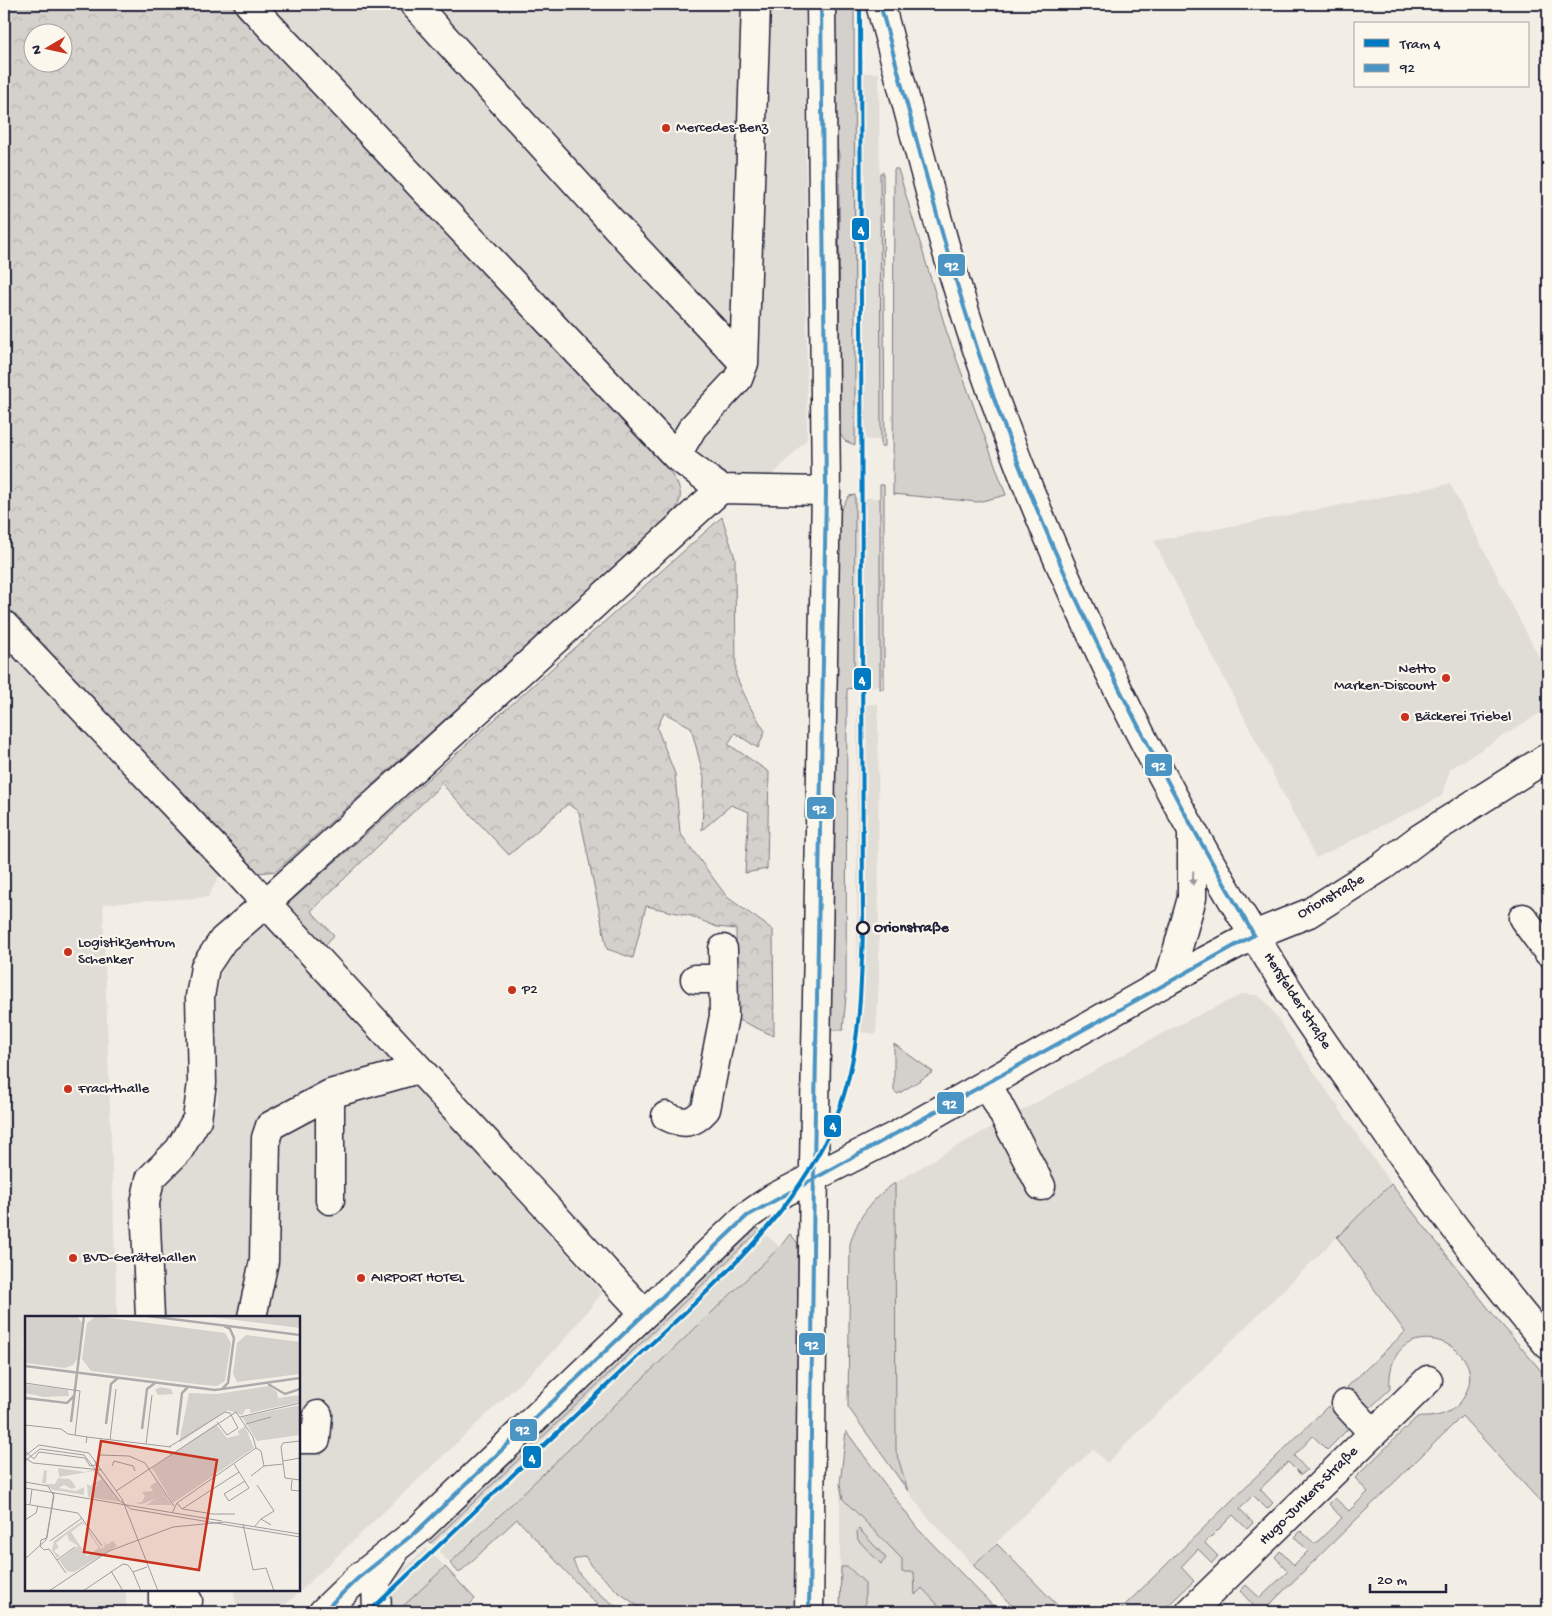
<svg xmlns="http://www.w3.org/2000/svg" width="1552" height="1616" viewBox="0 0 1552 1616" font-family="'Gochi Hand',sans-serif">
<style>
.built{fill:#e0dcd6}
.green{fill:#d4d1cc;stroke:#7b7a84}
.forest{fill:url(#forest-crowns);stroke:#7b7a84;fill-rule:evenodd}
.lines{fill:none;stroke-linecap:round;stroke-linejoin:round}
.minor-casing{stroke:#22223b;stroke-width:31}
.major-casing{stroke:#22223b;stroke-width:31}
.minor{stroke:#fbf7ec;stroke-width:28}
.major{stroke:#fbf7ec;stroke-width:28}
.bus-1-casing{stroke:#fbf7ec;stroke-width:8}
.bus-1{stroke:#4b95c4;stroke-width:4}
.tram-1-casing{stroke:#fbf7ec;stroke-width:8}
.tram-1{stroke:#007ac3;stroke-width:4}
.oneway{fill:#99979c}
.poi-dot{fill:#c8321e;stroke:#fbf7ec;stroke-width:2}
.stop-dot{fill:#fbf7ec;stroke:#22223b;stroke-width:2.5}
.labels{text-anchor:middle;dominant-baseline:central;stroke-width:4.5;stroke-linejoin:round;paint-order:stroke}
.poi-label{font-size:15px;fill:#22223b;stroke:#fbf7ec;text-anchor:start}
.street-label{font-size:15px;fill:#22223b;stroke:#fbf7ec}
.stop-label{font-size:15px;font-weight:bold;fill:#22223b;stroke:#fbf7ec;text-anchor:start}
.inset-river{fill:none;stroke:#aeabad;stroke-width:2.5}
.inset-road{fill:none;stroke:#9f9ca1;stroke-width:1}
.view{fill:#c8321e;fill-opacity:0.15;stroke:#c8321e;stroke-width:2.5}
.inset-edge{fill:none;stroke:#22223b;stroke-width:2.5}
.line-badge{stroke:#fbf7ec;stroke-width:2}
.badge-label{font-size:14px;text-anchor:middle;font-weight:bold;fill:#fff}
</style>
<defs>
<pattern id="forest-crowns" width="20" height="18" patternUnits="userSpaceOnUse" patternTransform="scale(1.25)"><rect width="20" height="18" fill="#d4d1cc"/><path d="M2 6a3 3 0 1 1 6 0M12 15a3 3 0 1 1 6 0" fill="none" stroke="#b6b3b0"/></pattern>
</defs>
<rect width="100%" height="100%" fill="#f2eee5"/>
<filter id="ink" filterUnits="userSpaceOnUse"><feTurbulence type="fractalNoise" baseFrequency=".02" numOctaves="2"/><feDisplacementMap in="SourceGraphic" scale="10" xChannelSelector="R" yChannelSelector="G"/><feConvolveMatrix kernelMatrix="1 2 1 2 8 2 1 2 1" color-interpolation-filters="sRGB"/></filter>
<g filter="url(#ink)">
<path class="built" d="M268 4H805L807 439 769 479 744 480 718 468 664 425Z
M855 73H879L881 440 855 439Z
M1450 484 1548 675V708L1450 769 1442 796 1316 858 1154 541Z
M854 498H880V686L854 687Z
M4 613 221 872 208 897 103 904 117 1317H26V1590H126V1612H4Z
M878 704 879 981 876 1034 853 1031 857 991V705Z
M266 918 602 1293 560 1345 278 1612H237L234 1590H299V1317H156L152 1214 167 1179 198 1142 218 1103 216 1001 223 965Z
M1243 994 1257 995 1266 1002 1391 1184 1107 1463 1093 1449 973 1565 924 1513 908 1491 896 1451 895 1183 950 1150 1170 1029Z
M760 1230 780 1247 450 1563 431 1543Z
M840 1484 971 1612H840Z
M426 1548 445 1567 397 1612H384L381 1590Z"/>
<path class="green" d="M829 4H854L855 445 845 441 840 434 839 153 830 130Z
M894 169H898L947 333 1006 495 978 502 893 494Z
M883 172 885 446 881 447 880 173Z
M880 485H884V689H880Z
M855 495 854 687V688L847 689 846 996 843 1030H831L840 511 849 496Z
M894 1044 933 1072 898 1094 894 1091Z
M895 1183 896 1451 908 1491 848 1407 850 1244C857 1218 872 1198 895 1183Z
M1391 1184 1496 1318 1548 1379V1510L1462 1416 1262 1612H1246L1253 1605 1240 1591 1246 1585 1260 1598 1288 1571 1275 1557 1280 1551 1294 1565 1308 1551 1295 1537 1301 1531 1315 1544 1342 1518 1329 1504 1335 1498 1349 1511 1368 1492 1355 1478 1417 1417C1436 1418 1454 1414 1464 1397 1496 1341 1384 1305 1390 1389L1370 1408H1366L1347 1387 1405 1332 1337 1237Z
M757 1228 760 1230 431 1543 428 1540Z
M790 1234 797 1242 798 1250 795 1612H646L617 1591 591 1566 585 1556 573 1560C580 1584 605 1597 624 1612H593L599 1607 517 1519 459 1573 450 1563 780 1247Z
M1328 1406 1347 1426V1430L1327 1450 1313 1436 1294 1456 1307 1470 1301 1475 1288 1462 1260 1489 1273 1503 1267 1509 1253 1495 1240 1509 1253 1523 1247 1529 1233 1515 1205 1543 1218 1556 1212 1563 1198 1549 1181 1567 1194 1581 1161 1612H1118Z
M846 1431 917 1528 999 1612H936L941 1608 922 1588 915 1595 914 1572H902V1559L843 1499 840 1484Z
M859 1529 886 1558 881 1564 858 1540 857 1532Z
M997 1544 1064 1612H1018L973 1565Z
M445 1567 475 1599 463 1612H397Z
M841 1567H848L865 1583V1612H840Z"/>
<path class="forest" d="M4 4H230L667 468C681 487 687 497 670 517L276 871 251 874 4 613ZM32 32H62V62H32Z
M722 517 735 558 736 676 750 707 765 731 758 748 735 733 728 744 769 772 767 869 745 873 749 812 731 805 702 830 704 778 691 727 664 713 657 728 675 774 680 833 727 897 773 930 774 1036 737 1019 736 929 717 927 691 916 646 906 633 958 607 949 579 812 568 804 509 855 442 784 311 911 334 935 321 950 283 908Z"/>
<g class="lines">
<defs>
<path id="minor" d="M249 4 676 456 721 489 826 491
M414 4 631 243 744 363 738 379 693 427 676 456
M744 363 756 4
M4 625 230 864 644 1313
M1523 918 1548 952
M695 979H723
M987 1083 1041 1186
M666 1116C684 1125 693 1124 706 1109L724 1016 723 949
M330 1200V1094L418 1069
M150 1317 145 1203 150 1179 179 1150 197 1119 202 1083 200 997 205 967 223 940 266 903 721 489
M252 1317 264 1261 266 1138 270 1126 330 1094
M1346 1404 1373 1433
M299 1439H316L318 1415
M163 1590V1602L188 1601
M323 1612 357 1579 417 1531 747 1216 773 1198 897 1135 1169 980 1254 935 1309 913 1383 866 1420 838 1548 757
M377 1612 376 1581 392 1557
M809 1612 814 1166 826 491 821 4
M1190 1612 1428 1380"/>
<path id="major" d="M880 4C912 121 940 240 979 355 1057 582 1165 801 1296 1002 1318 1036 1342 1069 1365 1102 1423 1186 1482 1268 1548 1345
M1169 980 1192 898V833"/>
</defs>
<use href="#minor" class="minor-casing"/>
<use href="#major" class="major-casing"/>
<use href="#minor" class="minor"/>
<use href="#major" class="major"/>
<defs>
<path id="bus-1" d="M323 1612 357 1579 417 1531 747 1216 1254 935C1159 773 1072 607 1006 431 954 292 919 147 880 4
M809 1612 814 1166 826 491 821 4"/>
</defs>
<use href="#bus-1" class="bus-1-casing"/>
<use href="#bus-1" class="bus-1"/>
<defs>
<path id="tram-1" d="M369 1612C453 1532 537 1452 621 1372 699 1298 787 1227 832 1127 860 1064 861 996 863 928L860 4"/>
</defs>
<use href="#tram-1" class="tram-1-casing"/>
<use href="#tram-1" class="tram-1"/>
</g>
<defs><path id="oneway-solid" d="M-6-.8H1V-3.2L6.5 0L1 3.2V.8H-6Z" transform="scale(1.25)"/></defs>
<use class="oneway" href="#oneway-solid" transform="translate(1193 878) rotate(92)"/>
</g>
<g class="poi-dot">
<circle cx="666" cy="128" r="5"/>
<circle cx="1446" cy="678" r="5"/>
<circle cx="1405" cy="717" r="5"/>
<circle cx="68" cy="952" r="5"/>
<circle cx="512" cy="990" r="5"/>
<circle cx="68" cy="1089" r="5"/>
<circle cx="73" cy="1258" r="5"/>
<circle cx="361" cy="1278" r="5"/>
</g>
<circle class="stop-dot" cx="863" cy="928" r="6"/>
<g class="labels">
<g class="poi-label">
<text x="676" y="128">Mercedes-Benz</text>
<text x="1436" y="669" text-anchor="end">Netto<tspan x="1436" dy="17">Marken-Discount</tspan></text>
<text x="1415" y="717">Bäckerei Triebel</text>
<text x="78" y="943">Logistikzentrum<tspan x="78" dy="17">Schenker</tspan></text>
<text x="522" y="990">P2</text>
<text x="78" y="1089">Frachthalle</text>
<text x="83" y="1258">BVD-Gerätehallen</text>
<text x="371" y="1278">AIRPORT HOTEL</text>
</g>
<g class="street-label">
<text transform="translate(1331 897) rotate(-30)">Orionstraße</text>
<text transform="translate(1297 1001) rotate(57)">Hersfelder Straße</text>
<text transform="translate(1309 1496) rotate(-45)">Hugo-Junkers-Straße</text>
</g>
<g class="stop-label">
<text x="874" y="928">Orionstraße</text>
</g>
</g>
<g transform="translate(25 1316)">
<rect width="275" height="275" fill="#f2eee5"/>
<path d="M0 0H52L57 7 52 43 48 49 40 52 0 47ZM71 0 200 17 206 27 200 65 192 70 179 69 66 55 57 43 62 7ZM178 0H275V12ZM221 19 275 26V58L212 66 208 58 212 27ZM0 68 43 74 44 80 19 81 0 77ZM244 70 252 76 253 82 275 79V86L225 97V93H221L217 99 203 94 154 127 164 77 192 78ZM135 71 146 73 148 78 133 79 130 74ZM275 89V119L232 125 217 101ZM33 152 60 156 72 153 95 186 63 181 62 168 70 172 74 167 68 171 66 169 77 163 68 155 34 161ZM19 154 22 155 21 168H30L33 162 45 163 51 171 47 173 39 169 34 172 51 175 59 171V179L28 174 19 167 0 166 17 167ZM57 205 61 210 57 208 46 216 62 240 74 232 61 213 62 212 76 233 80 230 78 224 81 229 88 225 92 230 49 256 42 255 34 244 53 230 44 224 42 218 31 227 34 231 29 235 35 240 32 242 27 234 29 225Z" fill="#d4d1cc"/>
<path d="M191 108 202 122 214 119 213 115 220 110 229 132 148 187 127 152ZM124 154 147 189H121L132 182 117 188 109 187 117 186 120 180 117 176 128 175 125 170 131 166Z" fill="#d4d1cc"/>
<path class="inset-river" d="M123 0 275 19M0 50 190 74 275 62M243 68 260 78 275 73M197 73 203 67 209 22 205 13 197 9M0 82 42 87 49 80M46 106 59 0M81 108 86 68 93 62M117 113 122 73 130 67M152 119 157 77 163 71"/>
<path class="inset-road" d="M0 67 55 75 50 119M215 101 275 87M221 108 246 101M0 109 36 113 43 118 62 121 61 127M62 121 146 131M85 124 91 73M275 125 258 127 256 131 260 162 275 164M121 128 127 79M144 131 200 96 205 97 213 112 202 119 192 106M0 135 9 143 14 136 60 142 65 150 71 149 70 145M75 139 104 140 120 147 149 190M0 140 14 129 64 137 97 183 133 275M0 142 8 147 76 154M0 145 15 133 59 139 94 184 106 193 275 221M258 145 275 142M87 150 89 145 108 150 110 155M239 150 258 148M214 156 224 172 204 185 199 178 220 165M226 160 239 150 236 135 231 132M267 164 266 174 275 175M0 166 23 170 29 180 21 224 0 243M232 169 249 195 236 203M0 172 197 205M91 175 211 96 228 121 231 132 152 187 147 197M152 187 157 193 214 156 209 148M0 188 53 197 77 230M5 188 7 173M158 193 187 198H210M0 204 11 197 13 190M218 208 228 254 241 252 249 275M230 210 236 203 246 209M22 222 29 176M22 222 16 224 15 230 19 234 24 233M25 225 57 202M24 233 41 257M32 244 50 231M86 255 98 275M108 256 116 275M24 275 84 235 148 211 200 206 275 218M58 275 98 248 103 249 108 256 122 251"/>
<path class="view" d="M76 125 192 144 174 254 59 236Z"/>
<rect width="275" height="275" class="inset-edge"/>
</g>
<g class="line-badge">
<rect x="851" y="217" width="19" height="24" rx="5" fill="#007ac3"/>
<rect x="937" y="253" width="29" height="24" rx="5" fill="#4b95c4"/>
<rect x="853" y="667" width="19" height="24" rx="5" fill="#007ac3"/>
<rect x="1144" y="753" width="29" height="24" rx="5" fill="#4b95c4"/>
<rect x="806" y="796" width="29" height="24" rx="5" fill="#4b95c4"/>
<rect x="936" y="1091" width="29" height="24" rx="5" fill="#4b95c4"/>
<rect x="823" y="1114" width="19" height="24" rx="5" fill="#007ac3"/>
<rect x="798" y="1332" width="28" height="24" rx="5" fill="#4b95c4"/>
<rect x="509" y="1418" width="29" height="24" rx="5" fill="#4b95c4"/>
<rect x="522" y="1445" width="20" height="24" rx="5" fill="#007ac3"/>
</g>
<g class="badge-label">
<text x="861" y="234">4</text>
<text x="952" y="270">92</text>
<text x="862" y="684">4</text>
<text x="1159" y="770">92</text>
<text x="820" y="813">92</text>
<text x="950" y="1108">92</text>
<text x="833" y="1130">4</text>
<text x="812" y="1349">92</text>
<text x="523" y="1434">92</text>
<text x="532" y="1462">4</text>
</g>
<rect width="1552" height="1616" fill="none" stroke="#fbf7ec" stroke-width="20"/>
<rect x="10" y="10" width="1532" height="1596" fill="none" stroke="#22223b" stroke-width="2" filter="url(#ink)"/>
<rect x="1354" y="22" width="175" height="65" fill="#fbf7ec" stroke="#a4a2a5"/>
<rect x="1364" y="39" width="25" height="8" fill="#007ac3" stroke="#a4a2a5"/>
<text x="1400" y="48" font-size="15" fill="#22223b">Tram 4</text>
<rect x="1364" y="64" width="25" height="8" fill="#4b95c4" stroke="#a4a2a5"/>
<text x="1400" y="72" font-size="15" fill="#22223b">92</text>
<g transform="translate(48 48) rotate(261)"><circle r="24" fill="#fbf7ec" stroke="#a4a2a5"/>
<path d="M0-4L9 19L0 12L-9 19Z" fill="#c8321e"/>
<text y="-8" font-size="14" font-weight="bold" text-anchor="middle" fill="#22223b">N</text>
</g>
<path d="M1370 1584v8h76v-8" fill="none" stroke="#22223b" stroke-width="2.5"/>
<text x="1377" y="1584" font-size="15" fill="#22223b" stroke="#fbf7ec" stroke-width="4" paint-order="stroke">20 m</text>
</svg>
